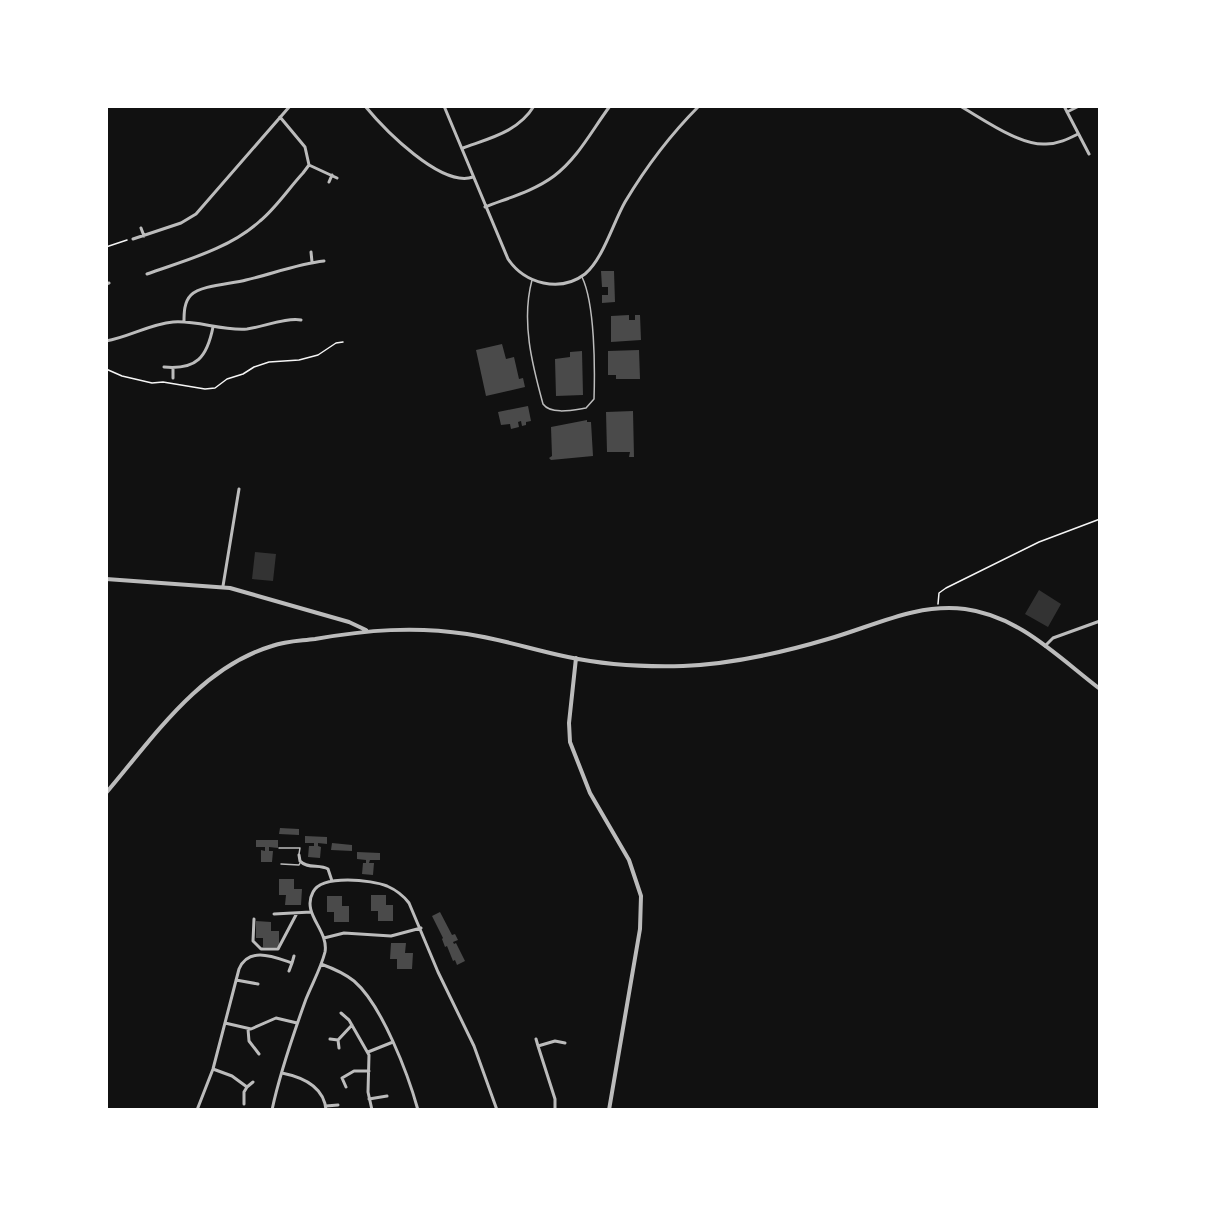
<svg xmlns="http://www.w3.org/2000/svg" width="1206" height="1216" viewBox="0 0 1206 1216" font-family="'Public Sans',sans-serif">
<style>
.water{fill:#333}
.building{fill:#4a4a4a}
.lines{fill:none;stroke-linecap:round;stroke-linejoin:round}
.path{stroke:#f5f5f5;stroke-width:1.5}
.service{stroke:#bcbcbc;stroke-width:1.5}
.minor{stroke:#bcbcbc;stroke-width:3}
.tertiary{stroke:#bcbcbc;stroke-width:4}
</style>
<rect width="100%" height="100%" fill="#111"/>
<path class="water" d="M255 552 276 554 273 581 252 579Z
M1039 590 1061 604 1048 627 1025 614Z"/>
<path class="building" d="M601 271H614L615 302 602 303V295H608V287H602Z
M629 315V320H635V315H640L641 340 611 342V316Z
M502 344 506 359 514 357 519 379 523 378 525 387 486 396 476 350Z
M639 350 640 379H616V375H608V351Z
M582 351 583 395 556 396 555 359 570 357V352Z
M528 406 531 421 526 422V425L522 426 521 421 518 422 519 427 511 429 510 424 501 425 498 412Z
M633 411 634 457H629L630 452H607L606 412Z
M587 420V422H591L593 456 551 460 549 458 552 456 551 427Z
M280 828 299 829V835L279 834Z
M305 836 327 837V844L318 843V846L321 847 320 858 308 857 309 846H314V843H305Z
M256 840H278V848L269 847V851H273L272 862H261V850L265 851V847H256Z
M332 843 352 845V851L331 850Z
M357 852 380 853V860H370L369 863H374L373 875 362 874 363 863H366V860L357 859Z
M279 879H294V889H302L301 905H285L286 895H279Z
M371 895H386V905H393V921H378V911H371Z
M327 896H342V906H349V922H334V912H327Z
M440 912 452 935 455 934 458 940 453 942 454 944 456 943 465 961 457 965 455 960 453 961 447 946 445 947 442 939 443 938 432 916Z
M256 921 271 922V931H279V947H263V938H256Z
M391 943H406L405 953H413L412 969H397V959H390Z"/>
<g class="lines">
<path class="path" d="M106 247 127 240
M106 369 122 376 152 383 163 382 205 389 215 388 227 379 243 374 254 367 269 362 299 360 318 355 336 343 343 342
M938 604 939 593 946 588 1039 542 1100 519"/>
<path class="service" d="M532 280C521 321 532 364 543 404 551 415 573 410 586 408L594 399C595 368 595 304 582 277
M279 848H300L299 854
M281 864 299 865 300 863"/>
<path class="minor" d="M365 106C384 129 441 188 473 177
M444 106 508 259C525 284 560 293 585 274 603 259 613 223 625 202 646 167 670 135 699 106
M960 106C983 119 1020 146 1046 144 1058 144 1068 139 1078 134
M1064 106 1089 154
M1067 112 1079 106
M463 148C490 138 518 132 534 106
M309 165 337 178
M329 182 332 175
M485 207C508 198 534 191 554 176 578 158 592 130 610 106
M141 228 144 236
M133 239 181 223 196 214 290 106
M311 252 312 262
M147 274C186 260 229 249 260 221 276 208 289 188 303 173L309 165 305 147 280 117
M106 284 109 283
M184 322C184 313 184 302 191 295 201 285 232 284 246 280 272 274 297 264 324 261
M106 341C129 337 150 324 173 322 198 320 221 331 247 329 263 327 287 317 301 320
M164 367C197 370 207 357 213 327
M173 378V368
M223 586 239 489
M1045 646 1053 638 1100 621
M299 855 300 861C307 869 320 864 328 869L332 881
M274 914 311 912
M254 919 253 941 261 949H278L297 913
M324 938 344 933 391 936 421 928
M292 963 294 956
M321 964C332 968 344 973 354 981 382 1005 408 1074 418 1110
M236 980 258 984
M341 1013 349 1020 369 1055 368 1092 372 1110
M225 1023 251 1029 276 1018 297 1023
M248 1029 249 1041 259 1054
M330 1039 338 1040 352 1025
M536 1039 538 1046
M338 1040 339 1048
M368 1052 393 1042
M213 1069 232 1076 247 1087 244 1092V1104
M282 1073C302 1077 324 1086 326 1110
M247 1087 253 1082
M346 1087 342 1078 354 1071H369
M369 1099 387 1096
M326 1106 338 1105
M197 1110 213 1069 239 969C249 946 274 957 292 963L289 971
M272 1110C280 1072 293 1035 306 999 312 984 321 968 325 952 329 930 301 914 313 892 322 874 372 880 387 886 396 890 403 895 409 903L438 972 474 1046 497 1110
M555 1110V1099L538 1046 555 1041 565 1043"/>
<path class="tertiary" d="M106 579 230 588 349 622 366 630
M576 658 569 723 570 742 590 793 629 860 641 896 640 929 609 1110
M106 793C153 738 199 668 272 646 286 641 300 641 315 639 367 630 414 626 467 634 501 639 534 650 568 657 605 665 645 667 683 666 731 664 781 653 828 639 874 626 916 603 965 609 1019 616 1058 657 1100 689"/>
</g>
<rect width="1206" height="1216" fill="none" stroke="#ffffff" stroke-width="216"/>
</svg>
